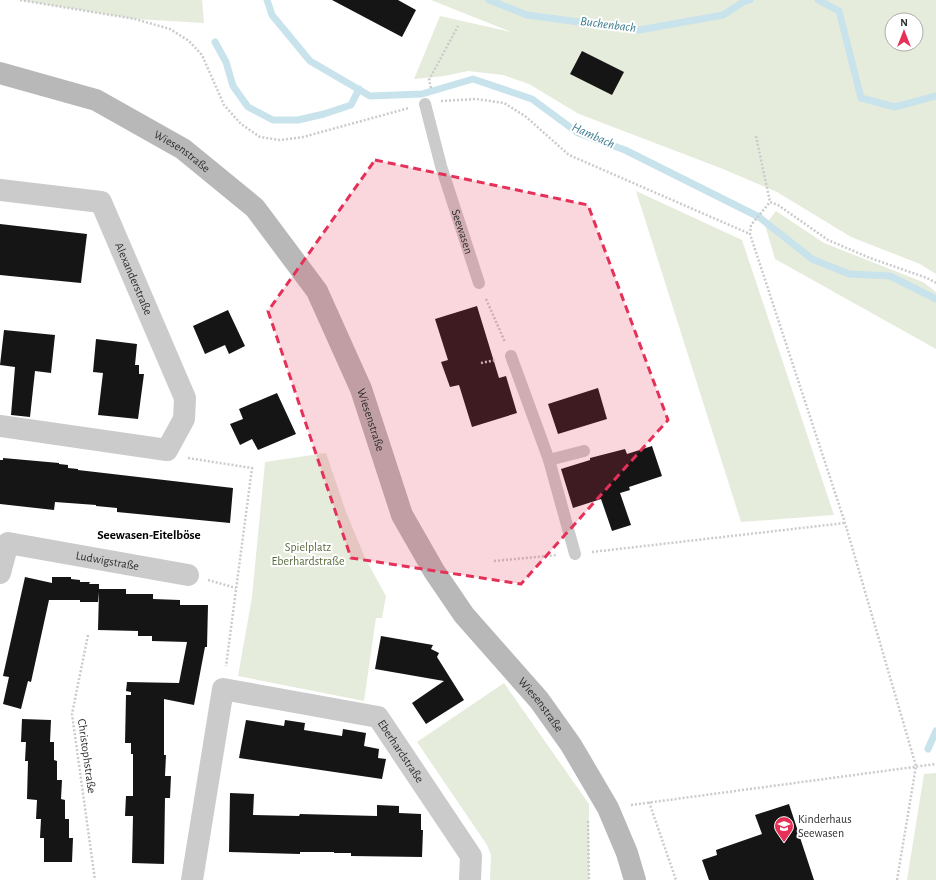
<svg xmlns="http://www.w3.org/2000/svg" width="936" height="880" viewBox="0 0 936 880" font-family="'Alegreya Sans',sans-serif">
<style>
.green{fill:#e6ecdc;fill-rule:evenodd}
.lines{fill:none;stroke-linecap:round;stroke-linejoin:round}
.stream{stroke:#c8e3eb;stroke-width:7}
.building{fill:#151515}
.path{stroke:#cbcbcb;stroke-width:2.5;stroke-dasharray:2 2;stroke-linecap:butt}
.lane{stroke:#cbcbcb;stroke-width:12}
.street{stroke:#cbcbcb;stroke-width:22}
.secondary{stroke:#b8b8b8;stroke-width:22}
.marked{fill:#e53057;fill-opacity:0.2;stroke:#e53057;stroke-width:3;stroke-dasharray:8 5;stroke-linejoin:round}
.labels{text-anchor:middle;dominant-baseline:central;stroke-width:4;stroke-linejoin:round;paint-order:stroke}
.street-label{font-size:12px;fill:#2e2e2e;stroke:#fff}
.park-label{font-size:12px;fill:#586a3b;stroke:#fff}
.poi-label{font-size:12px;fill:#2e2e2e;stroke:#fff;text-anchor:start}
.water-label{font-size:13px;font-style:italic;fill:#3c7b90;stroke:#fff}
.neighbourhood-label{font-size:13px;font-weight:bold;fill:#000;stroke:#fff}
</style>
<rect width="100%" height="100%" fill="#fff"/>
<path class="green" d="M20 0H202L204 23 135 19Z
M431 0H936V274L920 264 851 237 777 192 723 169 579 114 529 84 503 75 468 71 444 76 414 79 440 16 511 32ZM892 20H916V44H892Z
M636 191 742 240 834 515 741 522Z
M776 211 824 243 923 282 936 292V349L775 259 765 225Z
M326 453 346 512 365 558 386 596 382 618H376L364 701 238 676 252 597 265 462Z
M504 683 589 804V880H490L491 855 487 845 417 742Z
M936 773V880H907L924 774Z"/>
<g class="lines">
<path class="stream" d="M267 0 272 15 310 61 370 96 422 94 473 79 532 99 578 133 625 150 759 217 812 259 849 274 890 276 936 299
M489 0 527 15 639 30 723 15 745 1 750 0
M818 0 839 11 861 98 895 107 936 96
M215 42 226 62 233 86 248 107 273 120H298L324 114 351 105 359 89
M928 749 936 731"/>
</g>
<path class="building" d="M332 0H398L416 10 402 37Z
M582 51 624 72 612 95 570 74Z
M0 224 87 234 81 283 0 275Z
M477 306 499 378 506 376 517 413 472 427 459 385 450 387 441 362 448 360 435 319Z
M228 310 245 346 229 354 225 345 205 354 193 326Z
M4 330 55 335 51 373 35 371 30 417 11 415 15 367 0 365Z
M96 339 137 344 135 365H139V374H144L138 419 98 415 103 373 93 372Z
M598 388 607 419 558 434 548 404Z
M277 393 296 434 258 450 252 439 240 445 230 424 243 419 239 409Z
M652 446 662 476 629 487 630 490 620 493 631 525 612 531 601 499 573 508 561 469 590 460V458L625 449 627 454Z
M3 458 59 463V464L68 465V468L78 469V470L233 488 230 523 117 512V508L96 506V505L55 502 54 510 0 504V460H3Z
M25 577 52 583V577H71V579L80 580V582H90L89 584H99V589H126V594H153V599L180 600V605H208L207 647H205L194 705 164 699V755H166L165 776H171L170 798H165L164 864 132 863 133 816H125L126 796H133V754H131V743H125L126 695H131V692L126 691 127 682 179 683 187 642 152 641V636H138V631L98 630 99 592 98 602H80V600H49L31 682 28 681 21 709 3 704 9 677 3 676Z
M381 636 433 645 431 649 439 653 437 657 464 700 426 724 412 703 444 681 375 669Z
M22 719 51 720 50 742H54V760L57 761V780H62L61 799 65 800V819H69V838H73L72 862H44V838H40L41 819H36L37 800 27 799 28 761H25L26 742H21Z
M246 720 284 726 285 720 305 723 304 730 342 736 343 729 366 733 364 746 379 749 378 758 386 759 382 779 239 758Z
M230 793 254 794 253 815 299 816 300 814 377 816V805L399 806V813L421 814V830H423L422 857 351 856V853H334V852H300V854L229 852Z
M789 804 814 880H709L702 860 717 855 716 850 762 834 755 815Z"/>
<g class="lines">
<path class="path" d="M20 0 135 19 170 29 189 41 202 55 224 105 241 124 260 137 280 140 303 137 409 108
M431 88 429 80 458 26
M441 101 476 99 504 103 525 116 569 155 750 234
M756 136 770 202
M486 299 505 342
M481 363 496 360
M188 458 252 468 226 666
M592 552 845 523
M494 561 557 555
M208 580 236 588
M88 635 72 714 95 880
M649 802 676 880
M631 805 936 764
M588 821 589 880
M897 880 916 766 845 523 750 234 751 225 770 202 778 205 828 240 870 258 927 278 936 283"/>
<g class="lane">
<path id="s1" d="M425 104 441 166 479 283"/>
<path d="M511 356 549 460"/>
<path d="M575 554 549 460 584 451"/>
</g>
<g class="street">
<path id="s2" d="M0 190 101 202 185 398 184 419 167 450 0 426"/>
<path id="s3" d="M0 573 8 543 188 575"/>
<path id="s4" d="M192 880 223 689 378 717 471 856 470 880"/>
</g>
<path class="secondary" id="s5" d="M0 73 96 100 183 149 255 208 317 291 361 389 402 515 434 571 464 615 539 700 571 745 608 808 627 853 635 880"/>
</g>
<path class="marked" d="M375 160 588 205 668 420 521 584 351 558 268 311Z"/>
<defs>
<symbol id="school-pin" viewBox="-11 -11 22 30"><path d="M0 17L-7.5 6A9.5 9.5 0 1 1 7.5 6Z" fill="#e53057" stroke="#fff"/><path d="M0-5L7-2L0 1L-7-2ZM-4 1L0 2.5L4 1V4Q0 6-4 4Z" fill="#fff"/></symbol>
</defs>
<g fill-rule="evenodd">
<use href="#school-pin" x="773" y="815" width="22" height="30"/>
</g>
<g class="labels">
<g class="street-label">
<text stroke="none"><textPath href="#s5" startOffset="200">Wiesenstraße</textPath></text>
<text stroke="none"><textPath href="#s1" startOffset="133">Seewasen</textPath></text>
<text stroke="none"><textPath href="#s2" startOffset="185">Alexanderstraße</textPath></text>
<text stroke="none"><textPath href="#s5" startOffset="536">Wiesenstraße</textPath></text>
<text stroke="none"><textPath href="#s3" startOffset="132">Ludwigstraße</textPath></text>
<text stroke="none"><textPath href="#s5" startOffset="872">Wiesenstraße</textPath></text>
<text stroke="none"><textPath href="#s4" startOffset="392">Eberhardstraße</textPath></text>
<text transform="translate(87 756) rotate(82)">Christophstraße</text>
</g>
<g class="park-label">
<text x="308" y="547">Spielplatz<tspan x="308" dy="14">Eberhardstraße</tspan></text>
</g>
<g class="poi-label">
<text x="798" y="819">Kinderhaus<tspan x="798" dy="14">Seewasen</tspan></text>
</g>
<g class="water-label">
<text transform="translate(608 25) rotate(7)">Buchenbach</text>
<text transform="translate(593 136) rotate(24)">Hambach</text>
</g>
<g class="neighbourhood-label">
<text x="149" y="535">Seewasen-Eitelböse</text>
</g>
</g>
<g transform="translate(904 32)"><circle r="19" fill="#ffffff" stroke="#ababab"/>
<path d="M0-3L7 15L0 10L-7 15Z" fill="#e53057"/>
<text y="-6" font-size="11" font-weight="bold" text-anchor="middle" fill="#2e2e2e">N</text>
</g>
</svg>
